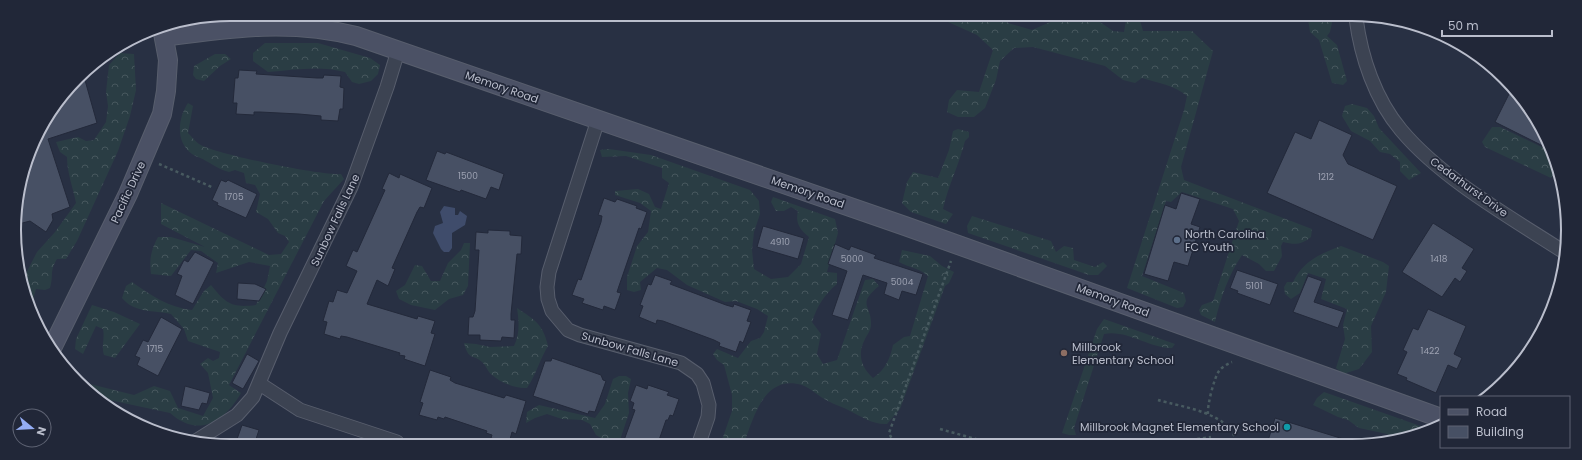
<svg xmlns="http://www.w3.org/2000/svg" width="1582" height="460" viewBox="0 0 1582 460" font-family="Poppins,sans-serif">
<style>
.forest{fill:url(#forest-crowns)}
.water{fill:#3f4c6b}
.building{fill:#475064;stroke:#23293a}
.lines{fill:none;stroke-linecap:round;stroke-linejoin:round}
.street-casing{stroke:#585e6d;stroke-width:15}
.secondary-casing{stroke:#585e6d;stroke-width:20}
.path{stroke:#485a60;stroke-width:2.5;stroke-dasharray:3 3;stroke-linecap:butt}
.street{stroke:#3c4352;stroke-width:13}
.secondary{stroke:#4b5165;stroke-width:18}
.service-dot{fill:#5c6f8a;stroke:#212738;stroke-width:1.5}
.education-dot{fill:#8d6e63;stroke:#212738;stroke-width:1.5}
.culture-dot{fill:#0f9aa8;stroke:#212738;stroke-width:1.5}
.labels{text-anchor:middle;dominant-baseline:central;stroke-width:3.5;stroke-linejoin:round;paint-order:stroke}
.number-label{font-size:9px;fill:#9da2b2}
.street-label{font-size:11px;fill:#babecc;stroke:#212738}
.poi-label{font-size:11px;fill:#babecc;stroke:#212738;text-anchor:start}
.rim{fill:none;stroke:#babecc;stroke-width:2}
</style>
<defs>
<pattern id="forest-crowns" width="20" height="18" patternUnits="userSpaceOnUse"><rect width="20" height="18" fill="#2a3d44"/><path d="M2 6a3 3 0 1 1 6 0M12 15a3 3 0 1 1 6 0" fill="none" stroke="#47575e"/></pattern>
</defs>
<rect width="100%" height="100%" fill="#283043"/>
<path class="forest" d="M937 17H1003L1008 23 1032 30 1059 18 1075 17 1100 22 1113 31 1124 32 1126 20 1139 17 1143 31H1192L1213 51 1181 167 1184 180 1312 229 1311 237C1301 245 1295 245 1283 242L1281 246 1282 256 1274 271H1266L1259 264 1242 255C1229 274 1220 299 1215 322L1201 315 1199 310 1202 305 1213 301 1239 221 1233 209 1182 192 1171 202 1166 201 1142 276 1184 293 1186 301 1183 307 1177 308 1127 288 1184 110 1187 96C1174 85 1158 83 1142 78L1135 83 1123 80 1105 66 1033 47 1014 48 1000 61 996 80 985 108 974 117H958L947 112 949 100 957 90 979 92 993 50 977 35Z
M1308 18H1333L1330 32 1327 36 1337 45 1347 81 1343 85 1332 83 1319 40 1310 32Z
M265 43H318L370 58 380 65 378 74 371 81 359 84 352 82 345 72C319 65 294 70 268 72L253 61V53Z
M120 53 134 54 136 90 130 116 118 151 77 241 66 259H57C49 272 54 275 50 288L45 290 36 289 33 300 37 318 21 283 37 252 55 232 76 203C73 188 67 172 67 157L60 152 56 142 78 137 86 141 94 140 106 122 108 106 106 92 109 65Z
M215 54H225L231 59 220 66 204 81 196 79 193 75 194 66Z
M188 103 193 106 188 133C191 136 195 141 199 144 214 154 323 176 341 174L344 179 324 201 229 385 241 393C225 421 199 439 170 413L100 398 82 382 134 395 154 386 170 391 178 408 203 416 213 398 208 373 200 364 208 358 213 361 219 358 220 352 188 341 184 329 171 314C153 310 134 313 122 298L126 286 132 282C150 295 170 308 192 310L204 291 211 285C226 304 232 308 256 305L267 281 270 266 249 262 216 273 218 263 201 251 191 250 171 276 151 274C149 259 151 250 158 237H171L205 247 161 224V203L269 255 281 254 289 242 285 236 278 233 268 219 256 212 260 194 255 185 246 183 244 173 235 170 229 172C220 170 214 165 206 161 202 158 196 157 192 154 175 142 178 118 188 103Z
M1352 104 1367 108 1374 116 1379 128 1421 173 1409 180 1400 171V162L1390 154 1380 152 1370 141 1351 131 1342 116 1345 106Z
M1492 127H1500L1548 150 1557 171 1551 178 1485 147 1482 142Z
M958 129 969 132V137L965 141C959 165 948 186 943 209L953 214 946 224 911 212 902 203 907 182 913 172 938 178 949 150 953 131Z
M609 149 651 155 750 190 759 201 760 214 754 232 752 250 754 269 771 279 788 277 801 264 809 237C800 230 795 223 798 211L791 207 784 211H776L771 202 773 197 835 219 838 233 827 272 837 273V284C825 294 817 306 812 322L821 334 817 354 823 364 837 360 865 280 873 279 879 286C856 305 872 305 871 325 871 330 867 335 865 339 857 354 861 367 873 378 885 370 890 359 893 345L904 337 910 336 928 276C917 267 910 268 899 262L902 250 930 256 942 266 954 272 949 283 945 286 900 409 887 424C874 425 862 417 850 411 843 407 835 405 828 401 819 397 811 388 802 385 764 374 754 417 744 443H721L732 411V395L724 365 717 360 713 354 717 349 738 358 751 341 760 338 764 332 768 316 757 309 736 301 725 302 687 285 667 270 657 268 640 282 641 290 634 292 627 290V277L637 246 648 232 651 211 640 203 615 195V191L638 189 649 194 655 207 661 209 669 183 662 178V168L626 156 602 157 600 150Z
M972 216 1051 241 1056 252 1064 246 1073 248 1074 260 1095 267 1103 262 1107 266 1098 275H1089L968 233 967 226Z
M464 243H470L468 286 463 295 449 299 435 310 411 305 399 299 396 291 405 285 415 265 422 266 431 281H440L448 263 461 250Z
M1341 246 1383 262 1389 266 1386 292 1371 326 1372 352 1359 369 1343 374 1336 368 1345 339 1343 325 1347 309 1321 299 1326 279 1308 273 1300 293 1291 299 1285 294 1284 287 1287 282H1293C1303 261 1320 254 1341 246Z
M92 305 114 312 140 324 115 358 104 355C101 346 105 339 103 329L96 326 83 354 75 349 76 339Z
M517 308C535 320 543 324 548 346 540 359 536 375 527 388 516 389 501 383 492 375 488 372 486 366 483 363 473 353 469 362 464 343L476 344 490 347 514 346C520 334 519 321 517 308Z
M1104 319 1175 344 1172 348C1149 348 1126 329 1104 334L1074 428 1076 435H1069L1062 433 1097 329Z
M619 376H626L631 379 628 393 629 413 620 440 615 443 603 439 596 435 590 424 582 420 562 419 547 414 535 418 526 423 527 412 539 405 595 418 605 404 613 379Z
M1324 392 1429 429 1432 430 1394 440 1387 434 1359 428 1348 420 1338 417 1313 405 1317 398Z"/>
<path class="water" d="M444 206 455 208V215H458L460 211 467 216 465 225 452 233V248L449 252H444L441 249 433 233 435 226 443 223 440 212Z"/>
<path class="building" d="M239 70 257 71 256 74 317 78H323L324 75 341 76 340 87 344 88 343 109H340L338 121 321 120V116L299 114 260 112H254V115L236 114 237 103H233L235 78H238Z
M83 73 97 123 48 139 70 207 52 214 53 220 46 232 30 221 15 225 14 216 36 135Z
M1511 90 1531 110 1547 148 1495 122Z
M1319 120 1352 135 1343 155 1348 164 1397 186 1373 240 1267 193 1295 132 1311 139Z
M437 151 445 154 446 152 504 174 499 190 491 187 486 199 461 190 460 192 426 180Z
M389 173 399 178 400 174 432 188 424 208 420 207 417 212 392 268 395 269 388 286 377 280 367 304 417 319 418 316 435 321 431 333 435 334 425 366 404 359 405 356 399 355 400 353 347 337 341 336 340 339 324 334 327 322 323 321 329 301 333 302 337 290 347 293 357 271 346 266 353 250 357 252 385 190 382 189Z
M221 180 226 182 228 180 257 194 246 218 217 205 218 203 212 200Z
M1181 193 1200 199 1191 224 1200 227 1188 266 1174 262 1168 281 1144 274 1165 205 1176 209Z
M604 198 615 202 617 199 637 206 636 208 647 212 641 229 639 228 619 286 617 292 621 293 615 310 604 306 603 310 582 303 584 299 572 295 578 279 581 280 601 222 602 216 598 215Z
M1433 223 1474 249 1462 268 1467 271 1460 282 1455 278 1442 297 1402 272Z
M763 226 804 238 798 259 757 247Z
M488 230 510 231V235L522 236 521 254H517L511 314V320H515L514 338 502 337 501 341 480 340V335H468L469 317H473L475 311 479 250H475L476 232 488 233Z
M835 244 849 250 851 246 876 255 874 258 923 274 916 295 902 291 899 300 884 294 887 283 863 275 848 320 832 315 847 271 828 264Z
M195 252 214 262 193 304 175 295 182 276 177 274 184 260 188 262Z
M1237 270 1278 284 1270 305 1237 293 1238 291 1230 288Z
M655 275 672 281 670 284 726 305 733 307 734 304 751 310 747 321 751 322 743 343 740 341 736 352 719 346 720 343 714 340 663 321 657 320 656 324 639 317 643 306 640 305 648 284 651 285Z
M1308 276 1322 281 1314 302 1344 312 1338 328 1293 312Z
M238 283 255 284 266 289 259 301 237 299Z
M1428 309 1466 326 1454 354 1462 358 1457 369 1448 365 1436 393 1406 380 1407 378 1397 374 1407 352 1403 350 1413 328 1418 330Z
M161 317 182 329 158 376 137 365 140 358 135 356 143 340 148 342Z
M247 354 259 361 243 389 232 383Z
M552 358 601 375 603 380 606 381 595 412 589 411 588 414 533 396 545 361H551Z
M430 370 451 377 450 380 455 383 504 398 506 395 526 401 516 434 512 432 509 443 491 438 492 435 486 433 487 431 445 417 444 419 438 417 437 420 419 415 423 403 420 402Z
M636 385 647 389 648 385 669 392 667 395 679 399 673 416 670 415 668 420H666L658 443H623L635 410 632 409 634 403 630 401Z
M185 386 210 393 207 404 202 403 199 410 181 406Z
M1275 418 1350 441 1349 444H1267Z
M242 425 259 430 255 442H236Z"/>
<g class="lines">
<defs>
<path id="street" d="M1356 18C1361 57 1375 99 1401 130 1442 179 1510 217 1564 252
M598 120 549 272 547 287 548 299 552 311 568 330 580 335 681 363 697 374 703 383 709 405 708 417 699 443
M260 384 300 410 397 442
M194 442 237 415 253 397 280 333 351 187 387 87 398 51"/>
<path id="secondary" d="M164 37C230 28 290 19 356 36L905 226 1441 418
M52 348 128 194 162 114 166 91 168 60 162 28"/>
</defs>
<use href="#street" class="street-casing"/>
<use href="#secondary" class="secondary-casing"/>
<path class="path" d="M159 164 214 188
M1158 400C1181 407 1234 413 1236 444
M1208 414C1207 406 1214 378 1219 371 1222 367 1227 364 1232 362
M940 429 990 443
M1197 439 1211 437
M894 443 889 433 951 261"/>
<use href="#street" class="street"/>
<use href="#secondary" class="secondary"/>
</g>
<circle class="service-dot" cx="1177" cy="240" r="4"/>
<circle class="education-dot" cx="1064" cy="353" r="4"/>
<circle class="culture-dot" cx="1287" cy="427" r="4"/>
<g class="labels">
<g class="number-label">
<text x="468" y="176">1500</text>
<text x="1326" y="177">1212</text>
<text x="234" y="197">1705</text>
<text x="780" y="242">4910</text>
<text x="852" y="259">5000</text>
<text x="1439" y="259">1418</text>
<text x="902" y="282">5004</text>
<text x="1254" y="286">5101</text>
<text x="155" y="349">1715</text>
<text x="1430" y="351">1422</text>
</g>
<g class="street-label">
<text transform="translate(502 87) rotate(19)">Memory Road</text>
<text transform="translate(1469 187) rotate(36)">Cedarhurst Drive</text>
<text transform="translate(128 192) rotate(-65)">Pacific Drive</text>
<text transform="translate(808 192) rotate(19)">Memory Road</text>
<text transform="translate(335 220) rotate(-65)">Sunbow Falls Lane</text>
<text transform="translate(1113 300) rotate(20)">Memory Road</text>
<text transform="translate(630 349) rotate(16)">Sunbow Falls Lane</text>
</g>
<g class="poi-label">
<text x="1185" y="234">North Carolina<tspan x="1185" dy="13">FC Youth</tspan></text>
<text x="1072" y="347">Millbrook<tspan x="1072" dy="13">Elementary School</tspan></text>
<text x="1279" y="427" text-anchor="end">Millbrook Magnet Elementary School</text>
</g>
</g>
<path d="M0 0H1582V460H0ZM230 21H1352A209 209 0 0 1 1561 230V230A209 209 0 0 1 1352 439H230A209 209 0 0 1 21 230V230A209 209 0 0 1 230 21Z" fill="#212738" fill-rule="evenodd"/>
<path class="rim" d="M230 21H1352A209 209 0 0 1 1561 230V230A209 209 0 0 1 1352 439H230A209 209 0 0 1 21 230V230A209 209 0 0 1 230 21Z"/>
<rect x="1440" y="396" width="130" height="52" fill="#212738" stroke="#5e6373"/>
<rect x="1448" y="409" width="20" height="6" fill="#4b5165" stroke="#5e6373"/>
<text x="1476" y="416" font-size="12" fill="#babecc">Road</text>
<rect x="1448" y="426" width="20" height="12" fill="#475064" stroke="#5e6373"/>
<text x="1476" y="436" font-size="12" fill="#babecc">Building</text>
<g transform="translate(32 428) rotate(108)"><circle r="19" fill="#212738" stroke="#5e6373"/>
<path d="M0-3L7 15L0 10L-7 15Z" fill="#95aef5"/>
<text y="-6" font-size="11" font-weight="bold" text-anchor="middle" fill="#babecc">N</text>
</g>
<path d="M1442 30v6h110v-6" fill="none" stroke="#babecc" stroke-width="2"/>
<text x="1448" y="30" font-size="12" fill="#babecc" stroke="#212738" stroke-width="3" paint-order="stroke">50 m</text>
</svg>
